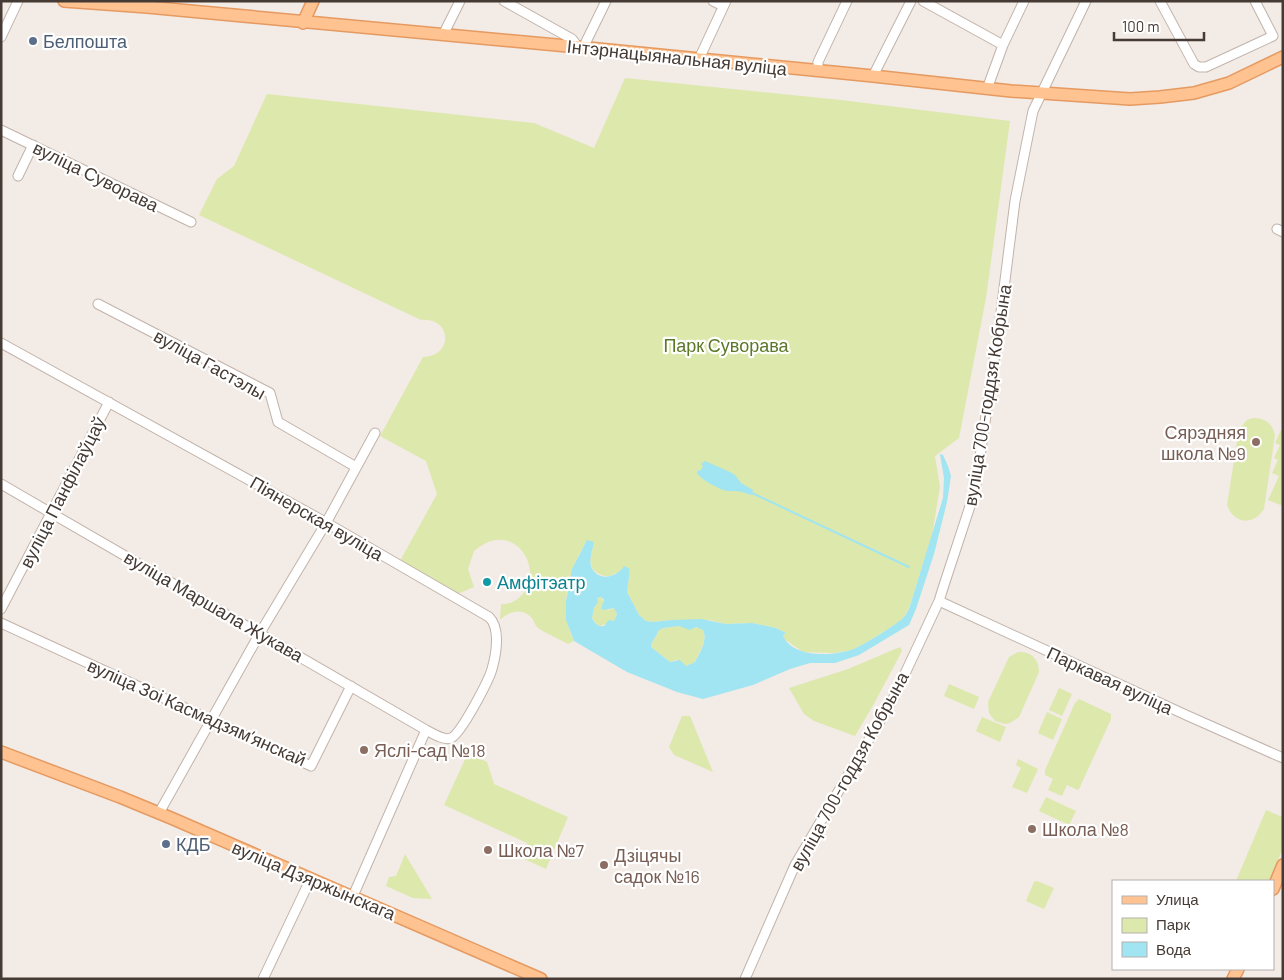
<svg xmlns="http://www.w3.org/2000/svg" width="1284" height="980" viewBox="0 0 1284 980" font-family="Barlow,sans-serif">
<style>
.green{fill:#dde8ad}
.water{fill:#a0e5f1;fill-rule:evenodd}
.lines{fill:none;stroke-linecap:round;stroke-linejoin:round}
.stream{stroke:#a0e5f1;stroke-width:2}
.minor-casing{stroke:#c1b3aa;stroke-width:11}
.major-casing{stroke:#e59a61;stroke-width:14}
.minor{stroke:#fff;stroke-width:9}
.major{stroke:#ffc391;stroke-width:11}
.service-dot{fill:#5c6f8a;stroke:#fff;stroke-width:2}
.education-dot{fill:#8d6e63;stroke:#fff;stroke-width:2}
.culture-dot{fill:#0f9aa8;stroke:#fff;stroke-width:2}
.labels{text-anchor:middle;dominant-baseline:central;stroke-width:4.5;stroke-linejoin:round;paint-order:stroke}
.service-label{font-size:18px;fill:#4e5e75;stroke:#fff;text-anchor:start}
.street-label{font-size:18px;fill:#453a34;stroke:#fff}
.park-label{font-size:18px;fill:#5b7727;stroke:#fff}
.education-label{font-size:18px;fill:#785e54;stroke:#fff;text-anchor:start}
.culture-label{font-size:18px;fill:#0d838f;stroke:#fff;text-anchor:start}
</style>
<rect width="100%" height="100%" fill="#f3ebe5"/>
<path class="green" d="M625 78 841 100 1010 121 986 298 959 438 935 456 940 487 932 535 909 608 904 617 899 622 864 644 852 650 834 653 803 652 784 639 783 636 786 633 776 628 752 623 726 624 709 620H672L653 622 646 621 639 615 627 592 630 569C613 570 611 584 593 570L590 561 594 542 587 541C568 570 558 608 574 641L568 644C561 640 541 631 537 627 534 624 534 620 531 617 521 607 508 612 500 620L501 604C507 605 511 603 516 600 546 580 524 531 491 541 485 543 479 547 474 551L468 569 474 587 457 594 400 561 437 494 426 461 380 436 423 357C454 356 452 317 421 320L199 215 217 179 234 166 267 94 534 123 594 148Z
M1253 418C1265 418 1272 423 1275 435L1264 509C1253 526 1234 524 1227 505L1239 429 1247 420Z
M1281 430 1283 431V506L1268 500 1279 476 1272 473 1278 460 1274 458 1280 445 1275 443Z
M601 597 608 610 614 608 617 614 614 621 600 626 597 625 592 618 594 608 596 606 597 598Z
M679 626 696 627 703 630C708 640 699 652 695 662L686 666 676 660 670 662 651 647C651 641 657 638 658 631L663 628Z
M900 647 902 651 875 702 855 736 814 721 804 714 789 688 848 669Z
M1018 652C1031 651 1039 659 1039 672L1019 717 1010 723 1005 724 995 721 989 713 988 702 1009 657Z
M949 684 979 697 974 709 944 696Z
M1059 688 1072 694 1062 716 1049 710Z
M1079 699 1111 714V719L1080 787 1078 790 1067 785 1062 796 1048 790 1053 779 1045 775V770L1075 703Z
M1047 712 1062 719 1053 740 1038 733Z
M682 716H690L713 772 674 755 669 747Z
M982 717 1006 727 1000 742 976 731Z
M468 753 487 762 494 784 568 817 546 869 524 859 527 843 444 805Z
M1018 759 1038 769 1027 793 1012 787 1021 768 1016 765Z
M1046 797 1076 811 1069 825 1039 811Z
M1266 810 1283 817V848L1269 881H1236Z
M405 854 432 899 413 898 386 886 389 877 396 876Z
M1037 881 1054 888 1044 909 1026 901 1034 882Z"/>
<path class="water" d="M940 454 943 455 948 466 951 476 947 502 934 554 916 609 909 625 859 655 835 663H810L790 669 753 685 703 699 677 692 627 672 574 641 566 620V601L572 569 587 540 594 542C593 550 587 562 593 570 601 582 618 576 624 566L630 569 627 592 639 615 646 621 653 622 672 620 701 619 726 624 752 623 776 628 786 633 783 636C794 659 834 656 854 649 863 645 896 625 903 618 906 615 907 612 909 609L943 498 944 478ZM601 597 604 600 601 608 603 610 614 608 617 614 614 621 609 620 604 626C597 627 595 623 592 618L594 608 598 602 597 598ZM679 626 690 630 696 627 703 630C708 640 700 652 695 662L686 666 680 660 670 662 651 647C651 641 657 637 658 631L663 628Z
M705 461 730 472 735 475 741 483 753 490 751 495C740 491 739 491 728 491 721 491 699 478 697 473L698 470 700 471 703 466 701 464Z"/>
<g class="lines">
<path class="stream" d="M752 493 909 567"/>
<defs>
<path id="minor" d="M504 1 572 39 578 47
M713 1 723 6
M923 1 1003 45
M1160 1 1194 64 1199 67H1206L1273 36 1255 1
M443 35 460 1
M1 37 18 1
M583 48 606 1
M699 59 726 1
M818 70V62L847 1
M873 76 911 1
M987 89 1003 45 1024 1
M1 130 191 222
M18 176 33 145
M1277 229 1283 232
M98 304 270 393 278 422 356 467
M1 343 318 518 489 617C501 628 496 655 492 669 489 680 461 734 451 738 444 741 432 733 426 730L1 484
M939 601 1186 715 1283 758
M1 609 109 402
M1 623 311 766 351 686
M159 813 260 633 326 523 375 433
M353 896 426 730
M263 979 311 878
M745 979 795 865 894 697 939 601 944 585 975 491 1001 312 1015 201 1033 111 1086 1"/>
<path id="major" d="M64 1 147 7 578 47 873 76 1011 91 1130 99 1160 97 1194 93 1229 83 1283 57
M303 23 313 1
M1 752 120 797 171 818 541 979
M1273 889 1283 865
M1233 979 1238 969"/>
</defs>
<use href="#minor" class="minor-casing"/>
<use href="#major" class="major-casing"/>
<use href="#minor" class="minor"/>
<use href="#major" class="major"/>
</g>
<g class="service-dot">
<circle cx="33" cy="41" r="5"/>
<circle cx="166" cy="844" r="5"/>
</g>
<g class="education-dot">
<circle cx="1256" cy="442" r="5"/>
<circle cx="364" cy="750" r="5"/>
<circle cx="1032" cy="829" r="5"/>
<circle cx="488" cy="850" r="5"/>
<circle cx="604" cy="865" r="5"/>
</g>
<circle class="culture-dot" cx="487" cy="582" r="5"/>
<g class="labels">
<g class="service-label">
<text x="43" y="41">Белпошта</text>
<text x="176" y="844">КДБ</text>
</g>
<g class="street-label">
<text transform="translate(677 57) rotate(6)">Інтэрнацыянальная вуліца</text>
<text transform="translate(96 176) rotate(26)">вуліца Суворава</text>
<text transform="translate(210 364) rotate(29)">вуліца Гастэлы</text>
<text transform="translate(987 395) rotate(-81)">вуліца 700-годдзя Кобрына</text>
<text transform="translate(62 492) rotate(-63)">вуліца Панфілаўцаў</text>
<text transform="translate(317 518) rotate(30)">Піянерская вуліца</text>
<text transform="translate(214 606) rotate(30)">вуліца Маршала Жукава</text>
<text transform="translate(1110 680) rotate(25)">Паркавая вуліца</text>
<text transform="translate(197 712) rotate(24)">вуліца Зоі Касмадзямʼянскай</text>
<text transform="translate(849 771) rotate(-61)">вуліца 700-годдзя Кобрына</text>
<text transform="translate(314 880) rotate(23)">вуліца Дзяржынскага</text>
</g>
<g class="park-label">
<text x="726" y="345">Парк Суворава</text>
</g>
<g class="education-label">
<text x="1246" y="432" text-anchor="end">Сярэдняя<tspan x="1246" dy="21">школа №9</tspan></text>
<text x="374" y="750">Яслі-сад №18</text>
<text x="1042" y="829">Школа №8</text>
<text x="498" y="850">Школа №7</text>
<text x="614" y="855">Дзіцячы<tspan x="614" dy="21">садок №16</tspan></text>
</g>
<g class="culture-label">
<text x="497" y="582">Амфітэатр</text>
</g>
</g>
<rect width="1284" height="980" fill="none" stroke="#453a34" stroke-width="5"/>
<rect x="1112" y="880" width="162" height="90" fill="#ffffff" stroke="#b5b0ae"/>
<rect x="1122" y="896" width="25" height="8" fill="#ffc391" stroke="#b5b0ae"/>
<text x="1156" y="905" font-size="15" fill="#453a34">Улица</text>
<rect x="1122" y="918" width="25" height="15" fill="#dde8ad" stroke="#b5b0ae"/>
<text x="1156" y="930" font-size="15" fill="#453a34">Парк</text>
<rect x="1122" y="942" width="25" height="15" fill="#a0e5f1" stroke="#b5b0ae"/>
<text x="1156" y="955" font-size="15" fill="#453a34">Вода</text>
<path d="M1114 32v8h90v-8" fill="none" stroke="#453a34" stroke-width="2.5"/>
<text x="1122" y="32" font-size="15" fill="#453a34" stroke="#ffffff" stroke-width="4" paint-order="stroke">100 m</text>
</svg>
